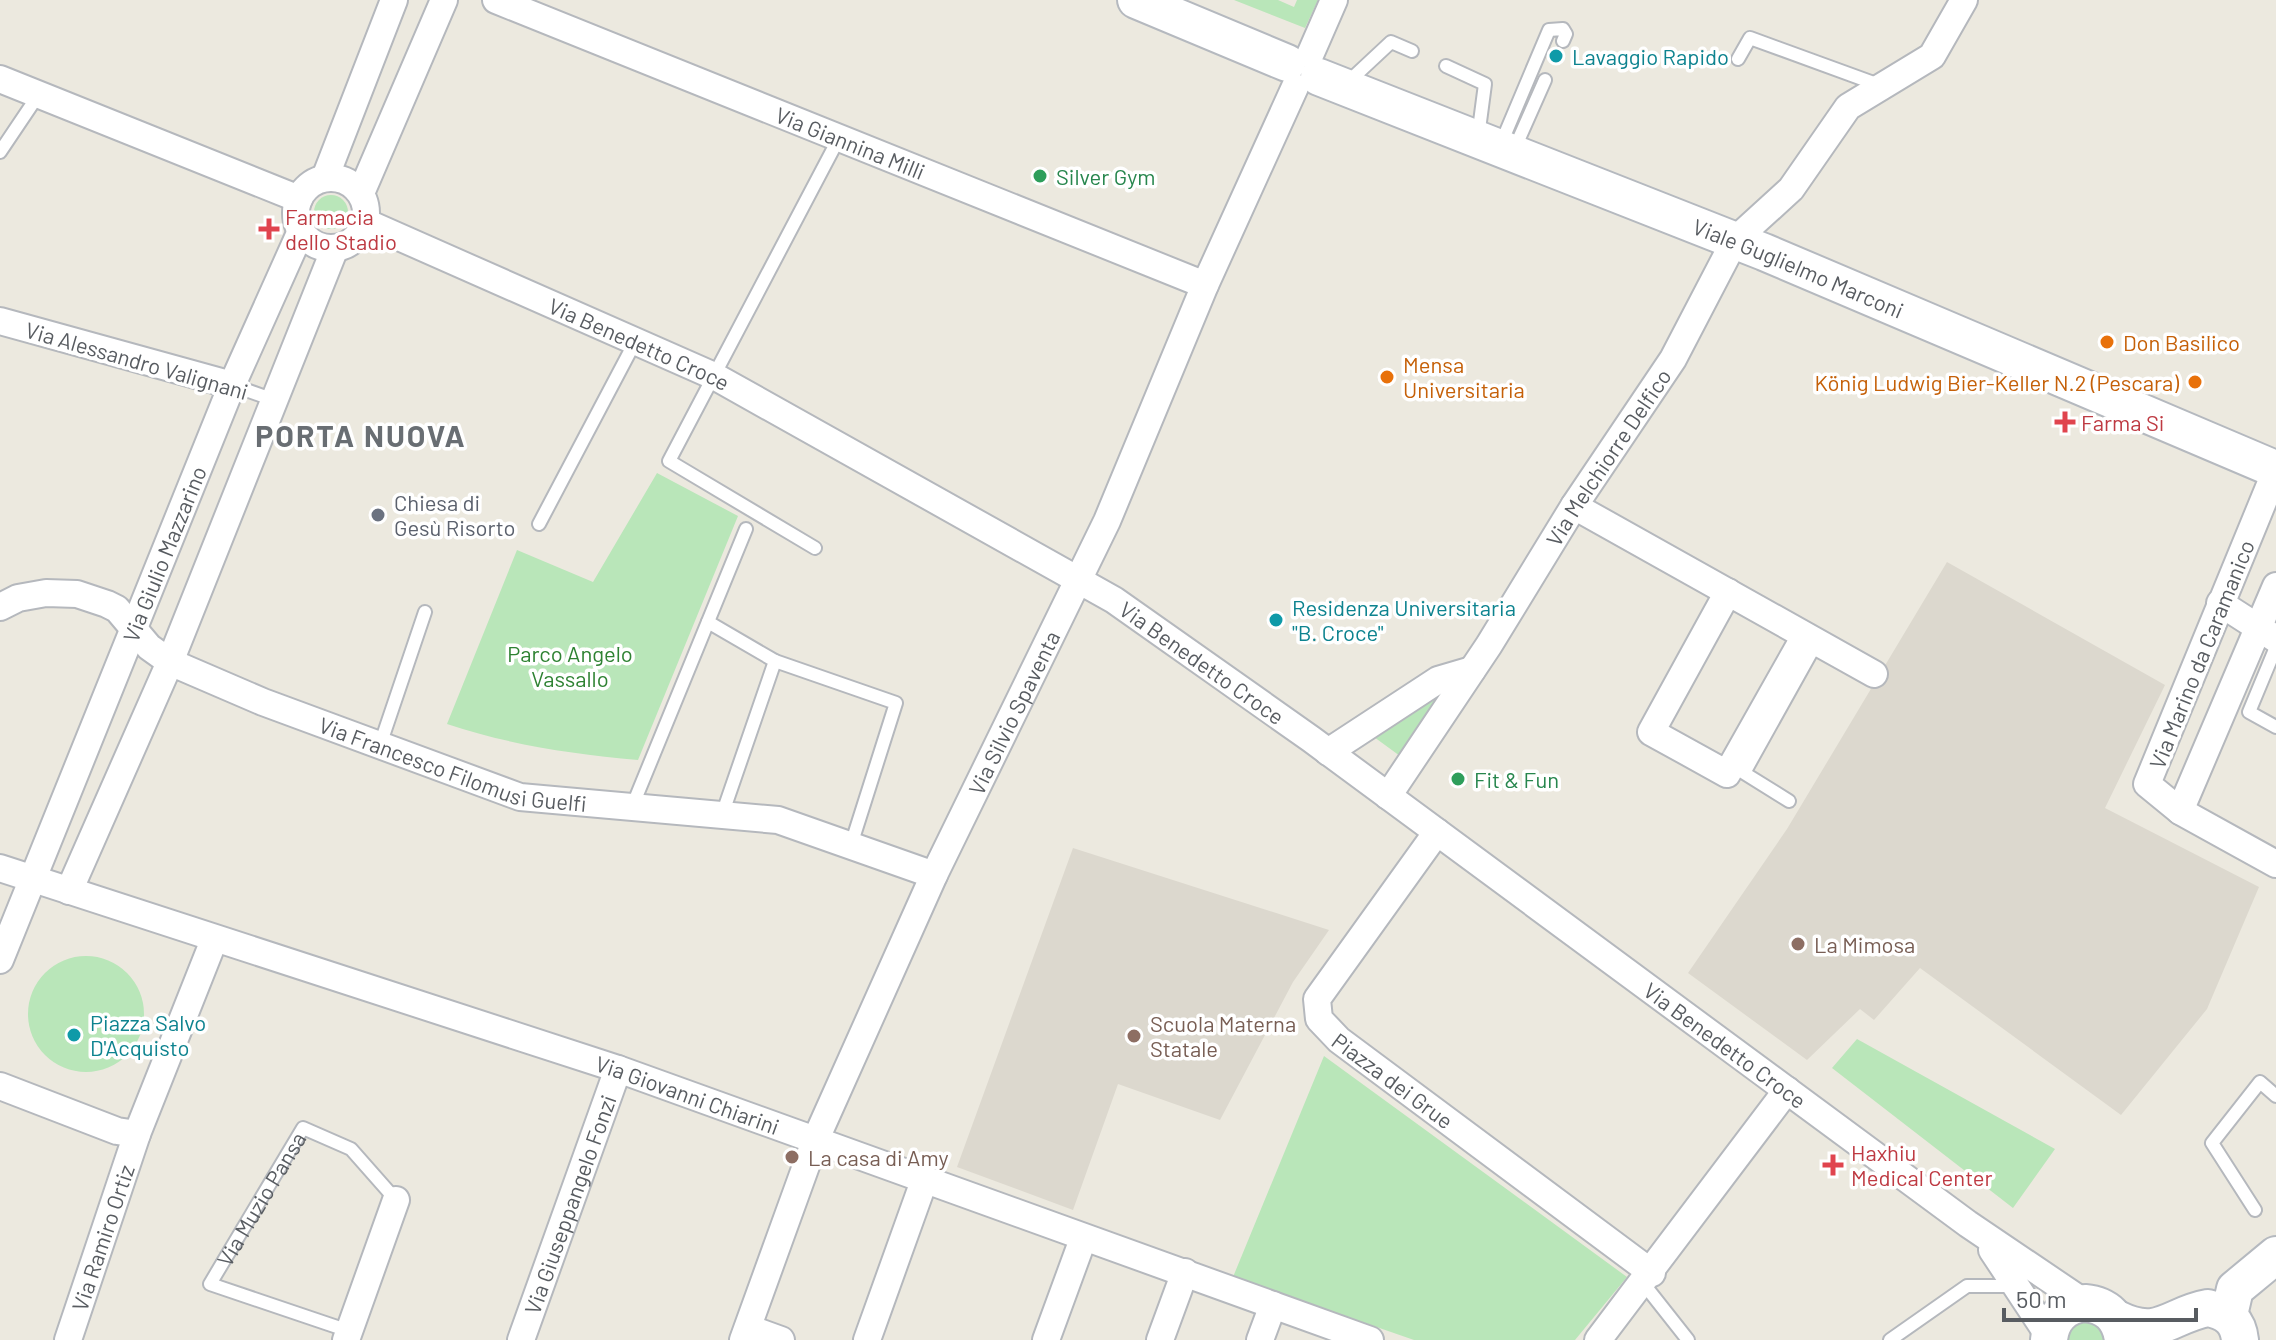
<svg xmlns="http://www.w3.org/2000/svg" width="2276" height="1340" viewBox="0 0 2276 1340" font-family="Barlow,sans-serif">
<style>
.education{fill:#dcd8ce}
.green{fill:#b9e6b9}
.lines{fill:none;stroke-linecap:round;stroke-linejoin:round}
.lane-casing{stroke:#b5b8bd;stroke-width:16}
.street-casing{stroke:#b5b8bd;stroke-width:30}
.secondary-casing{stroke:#b5b9bf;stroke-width:40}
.lane{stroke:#fff;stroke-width:12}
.street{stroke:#fff;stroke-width:26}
.secondary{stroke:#fff;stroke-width:36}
.culture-dot{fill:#0f9aa8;stroke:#fff;stroke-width:3}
.leisure-dot{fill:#2e9e5b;stroke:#fff;stroke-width:3}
.health-dot{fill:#e0444e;stroke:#fff;stroke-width:3}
.food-dot{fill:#e8710a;stroke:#fff;stroke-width:3}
.worship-dot{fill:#6b7280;stroke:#fff;stroke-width:3}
.education-dot{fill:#8d6e63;stroke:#fff;stroke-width:3}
.labels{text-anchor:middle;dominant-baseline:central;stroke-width:7;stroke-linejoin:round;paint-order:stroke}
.culture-label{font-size:22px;fill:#0d838f;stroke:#fff;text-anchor:start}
.street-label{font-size:22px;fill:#585c61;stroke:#fff}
.leisure-label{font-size:22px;fill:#27864d;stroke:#fff;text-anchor:start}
.health-label{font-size:22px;fill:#be3a42;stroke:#fff;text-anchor:start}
.food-label{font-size:22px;fill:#c56008;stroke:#fff;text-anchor:start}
.worship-label{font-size:22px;fill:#5b616d;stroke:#fff;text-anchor:start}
.park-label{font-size:22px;fill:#2e8232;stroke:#fff}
.education-label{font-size:22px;fill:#785e54;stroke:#fff;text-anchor:start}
.district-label{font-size:30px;font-weight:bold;letter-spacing:2px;fill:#696e73;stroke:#fff}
</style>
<rect width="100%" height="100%" fill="#ece9df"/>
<path class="education" d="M1947 562 2165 685 2105 808 2259 887 2207 1009 2121 1115 1920 968 1874 1020 1860 1009 1807 1060 1688 973 1787 829Z
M1073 848 1329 930 1293 982 1220 1120 1118 1084 1073 1210 957 1167Z"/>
<path class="green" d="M1234 0H1278L1294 7 1297 0H1318L1305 28Z
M314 212a17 17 0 1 1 34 0a17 17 0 1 1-34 0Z
M657 473 738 516 638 760C572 754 510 745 447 724L517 550 593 582Z
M1442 692 1400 756 1374 737Z
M28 1014a58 58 0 1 1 116 0a58 58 0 1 1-116 0Z
M1857 1039 2055 1149 2013 1208 1832 1068Z
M1324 1056 1627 1277 1575 1340H1414L1233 1277Z
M2088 1316 2111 1340H2061L2063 1332Z"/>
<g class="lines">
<defs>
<g id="lane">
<path d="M1738 59 1750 38 1879 85"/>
<path d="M1446 66 1485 84 1478 137"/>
<path d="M1346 84 1391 42 1412 51"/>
<path d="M1500 146 1549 30 1563 29 1566 34 1563 41"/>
<path d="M1514 150 1545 80"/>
<path d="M0 152 39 94"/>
<path d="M232 385 274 400"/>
<path d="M539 524 635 342"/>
<path d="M815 548 669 461 839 138"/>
<path d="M708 622 775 661 722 815"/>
<path d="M2276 647 2249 712 2276 727"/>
<path d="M775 661 896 703 851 845"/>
<path d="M380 745 425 612"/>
<path d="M1789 801 1744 773 1817 642"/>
<path d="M632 807 746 529"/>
<path d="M2255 1210 2212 1143 2260 1082 2276 1096"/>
<path d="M1643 1283 1688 1340"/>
<path id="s1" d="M349 1331 210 1284 303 1128 351 1149 396 1200"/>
<path d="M1890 1340 1967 1286H2005L2015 1280"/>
</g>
<g id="street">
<path id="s2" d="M496 0 1205 285"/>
<path d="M1310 55 1334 0"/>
<path d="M0 79 299 199"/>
<path d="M325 178 394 0"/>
<circle cx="331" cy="213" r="35"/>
<path d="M361 193 444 0"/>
<path id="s3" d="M365 222 714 376 1114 600 1311 739 1968 1224 2085 1303"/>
<path d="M0 321 232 385"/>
<path d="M2272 480 2147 784 2180 811 2276 864"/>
<path d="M1574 506 1874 674"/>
<path d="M1728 592 1651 732 1727 774 1805 636"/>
<path d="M2220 603 2276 639"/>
<path id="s4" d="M0 607 18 598 46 593 77 594 107 604 117 609 149 647 170 662 263 702 520 797 778 820 934 875"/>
<path d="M1328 752 1438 680 1472 670"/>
<path id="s5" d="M1388 796 1489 645 1574 506 1673 359 1735 240 1791 189 1848 107 1932 56 1964 0"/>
<path d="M2180 811 2276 586"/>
<path id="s6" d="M1437 832 1317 999 1319 1019 1339 1040 1652 1273"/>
<path id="s7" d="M0 868 618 1069 1370 1340"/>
<path d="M69 891 170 662 335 248"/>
<path id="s8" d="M0 960 232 385 301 231"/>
<path d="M0 1086 117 1131 137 1134"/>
<path d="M1992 1250 2049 1336"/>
<path d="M748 1328 781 1340"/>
<path id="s9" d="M68 1340 137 1134 214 940"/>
<path d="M346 1340 396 1200"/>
<path id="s10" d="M521 1340 618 1069"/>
<path id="s11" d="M743 1340 815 1141 934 875 1107 521 1205 285 1295 87"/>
<path d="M867 1340 924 1181"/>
<path d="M1046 1340 1083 1239"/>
<path d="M1160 1340 1185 1272"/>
<path d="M1260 1340 1273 1305"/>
<path d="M1598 1340 1787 1090"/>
</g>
<g id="secondary">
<path d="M1136 0 1287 63"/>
<path id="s12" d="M1319 77 1764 252 2275 469"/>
<path d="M2229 1315 2235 1289 2276 1255"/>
<path d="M2117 1319C2160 1340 2169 1315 2208 1308 2227 1312 2238 1320 2240 1340"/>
<path d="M2049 1340C2051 1319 2063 1306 2085 1303 2107 1305 2120 1318 2123 1340"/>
</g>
</defs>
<use href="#lane" class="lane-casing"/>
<use href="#street" class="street-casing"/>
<use href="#secondary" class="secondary-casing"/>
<use href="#lane" class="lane"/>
<use href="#street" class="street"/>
<use href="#secondary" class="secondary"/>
</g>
<g class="culture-dot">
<circle cx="1556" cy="56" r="8"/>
<circle cx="1276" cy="620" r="8"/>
<circle cx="74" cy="1035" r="8"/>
</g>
<g class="leisure-dot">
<circle cx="1040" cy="176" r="8"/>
<circle cx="1458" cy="779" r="8"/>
</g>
<g class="health-dot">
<path d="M265 217h8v8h8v8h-8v8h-8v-8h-8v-8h8z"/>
<path d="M2061 410h8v8h8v8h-8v8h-8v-8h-8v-8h8z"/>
<path d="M1829 1153h8v8h8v8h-8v8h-8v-8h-8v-8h8z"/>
</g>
<g class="food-dot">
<circle cx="2107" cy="342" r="8"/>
<circle cx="1387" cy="377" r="8"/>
<circle cx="2195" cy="382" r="8"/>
</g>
<circle class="worship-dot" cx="378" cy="515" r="8"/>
<g class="education-dot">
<circle cx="1798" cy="944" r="8"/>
<circle cx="1134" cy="1036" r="8"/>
<circle cx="792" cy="1157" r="8"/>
</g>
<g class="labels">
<g class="culture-label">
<text x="1572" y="56">Lavaggio Rapido</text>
<text x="1292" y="607">Residenza Universitaria<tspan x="1292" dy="25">"B. Croce"</tspan></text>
<text x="90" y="1022">Piazza Salvo<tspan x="90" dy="25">D'Acquisto</tspan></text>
</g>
<g class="street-label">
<text stroke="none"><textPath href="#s2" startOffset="382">Via Giannina Milli</textPath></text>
<text stroke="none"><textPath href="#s12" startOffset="516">Viale Guglielmo Marconi</textPath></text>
<text stroke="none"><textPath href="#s3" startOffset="300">Via Benedetto Croce</textPath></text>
<text transform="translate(137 360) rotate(16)">Via Alessandro Valignani</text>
<text stroke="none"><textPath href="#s5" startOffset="404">Via Melchiorre Delfico</textPath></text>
<text stroke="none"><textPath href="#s8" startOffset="438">Via Giulio Mazzarino</textPath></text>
<text transform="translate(2201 654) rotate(-68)">Via Marino da Caramanico</text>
<text stroke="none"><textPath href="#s3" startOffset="948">Via Benedetto Croce</textPath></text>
<text stroke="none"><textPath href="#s11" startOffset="684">Via Silvio Spaventa</textPath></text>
<text stroke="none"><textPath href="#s4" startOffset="500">Via Francesco Filomusi Guelfi</textPath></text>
<text stroke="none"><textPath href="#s3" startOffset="1596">Via Benedetto Croce</textPath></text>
<text stroke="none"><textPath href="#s6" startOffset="322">Piazza dei Grue</textPath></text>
<text stroke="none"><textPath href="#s7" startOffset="724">Via Giovanni Chiarini</textPath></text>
<text stroke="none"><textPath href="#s1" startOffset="246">Via Muzio Pansa</textPath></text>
<text stroke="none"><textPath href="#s10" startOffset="144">Via Giuseppangelo Fonzi</textPath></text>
<text stroke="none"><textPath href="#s9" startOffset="108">Via Ramiro Ortiz</textPath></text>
</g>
<g class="leisure-label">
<text x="1056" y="176">Silver Gym</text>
<text x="1474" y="779">Fit &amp; Fun</text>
</g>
<g class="health-label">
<text x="285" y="216">Farmacia<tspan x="285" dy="25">dello Stadio</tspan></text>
<text x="2081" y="422">Farma Si</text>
<text x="1851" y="1152">Haxhiu<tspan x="1851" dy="25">Medical Center</tspan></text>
</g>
<g class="food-label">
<text x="2123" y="342">Don Basilico</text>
<text x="1403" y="364">Mensa<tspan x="1403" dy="25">Universitaria</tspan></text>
<text x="2179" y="382" text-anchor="end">König Ludwig Bier-Keller N.2 (Pescara)</text>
</g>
<g class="worship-label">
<text x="394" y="502">Chiesa di<tspan x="394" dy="25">Gesù Risorto</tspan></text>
</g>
<g class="park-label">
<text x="570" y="653">Parco Angelo<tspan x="570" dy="25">Vassallo</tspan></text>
</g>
<g class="education-label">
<text x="1814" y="944">La Mimosa</text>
<text x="1150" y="1023">Scuola Materna<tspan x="1150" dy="25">Statale</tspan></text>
<text x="808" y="1157">La casa di Amy</text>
</g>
<g class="district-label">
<text x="361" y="435">PORTA NUOVA</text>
</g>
</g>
<path d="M2004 1308v12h192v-12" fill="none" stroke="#585c61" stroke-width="4"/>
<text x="2016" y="1308" font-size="24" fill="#585c61" stroke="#ffffff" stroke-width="6" paint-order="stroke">50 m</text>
</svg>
